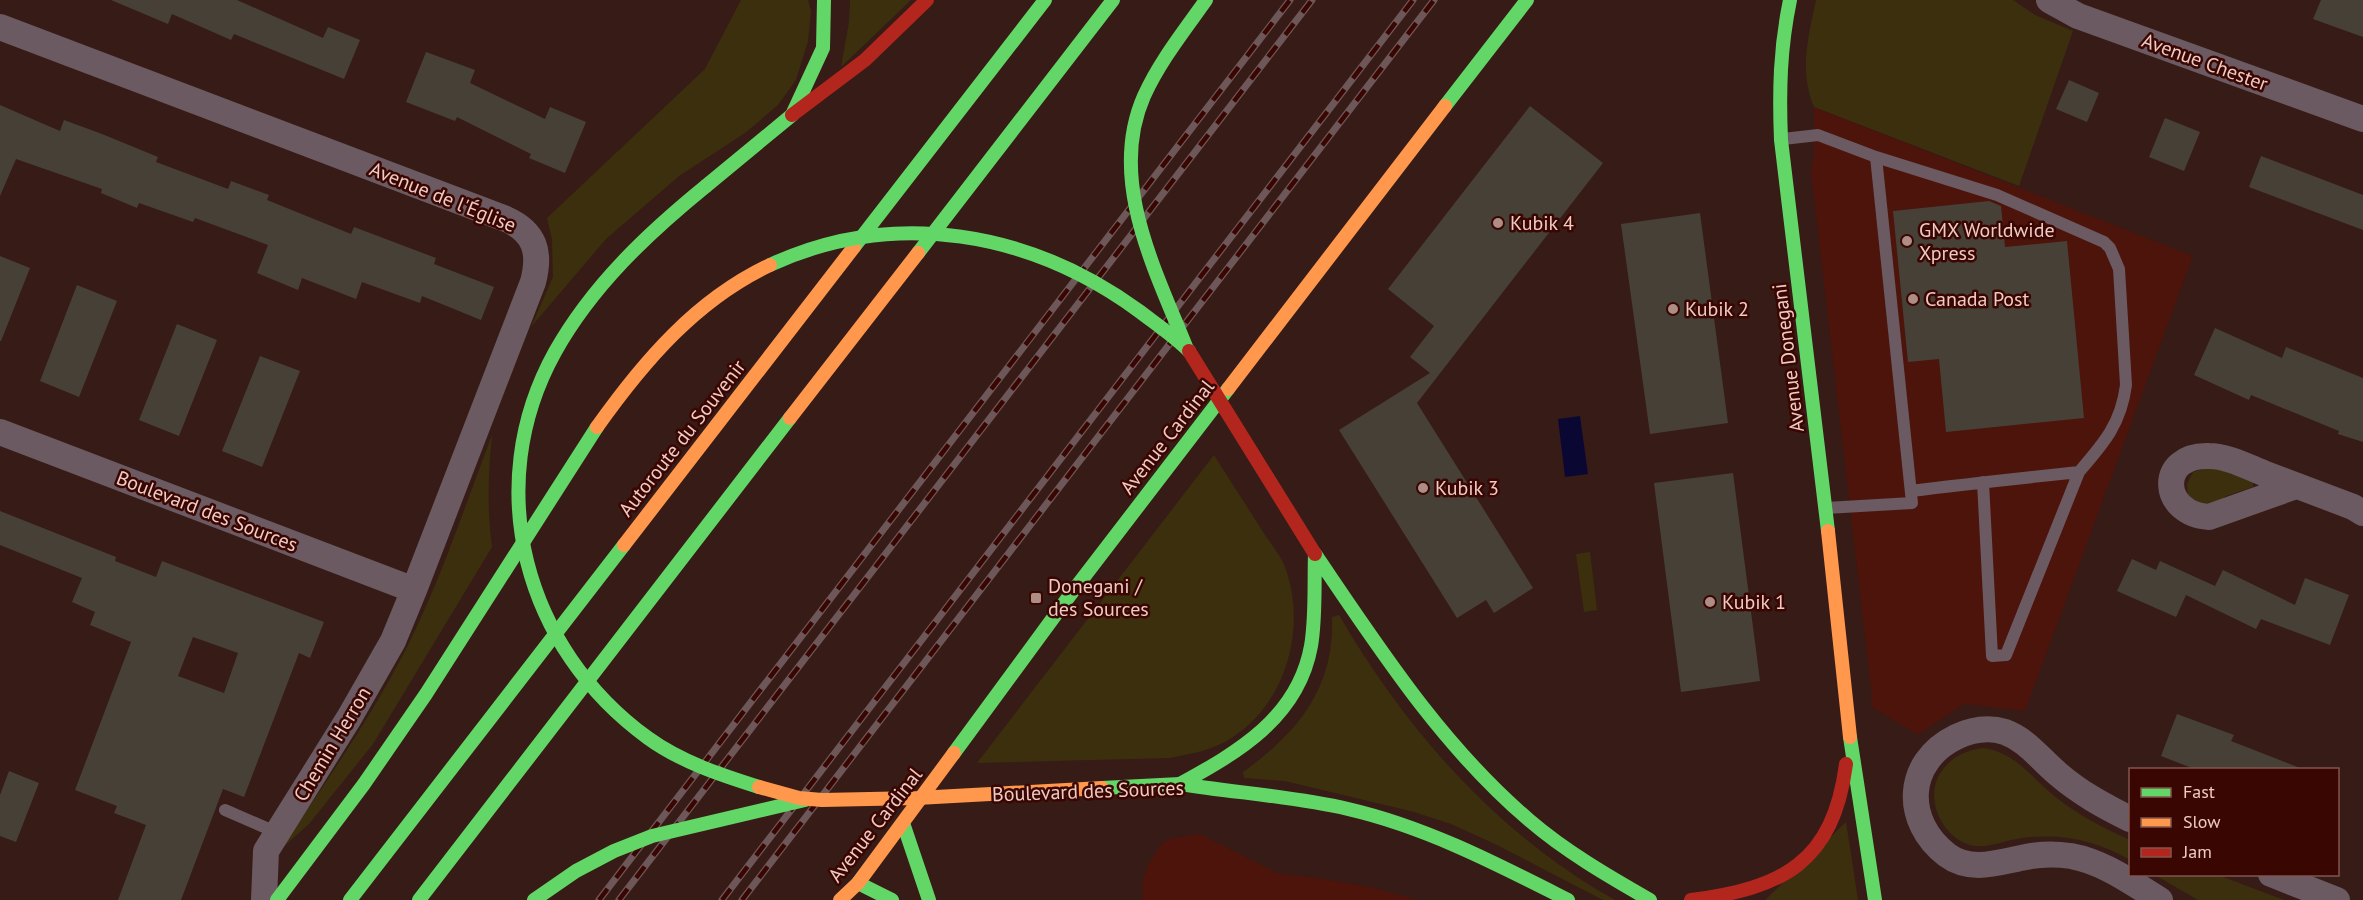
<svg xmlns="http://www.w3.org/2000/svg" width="2363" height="900" viewBox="0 0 2363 900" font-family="'PT Sans',sans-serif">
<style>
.built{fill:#4c140b}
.green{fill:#3c2f0e}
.water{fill:#0a0833}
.building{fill:#474037;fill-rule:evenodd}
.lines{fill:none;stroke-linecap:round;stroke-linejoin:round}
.lane{stroke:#6b5a61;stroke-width:12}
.street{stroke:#6b5a61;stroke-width:26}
.fast{stroke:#63d668;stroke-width:14}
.slow{stroke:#ff974d;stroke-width:14}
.jam{stroke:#b3261e;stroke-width:14}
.rail-casing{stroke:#6d5759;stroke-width:7}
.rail{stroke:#3a0601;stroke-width:4.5;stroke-dasharray:14;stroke-linecap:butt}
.fast-bridge{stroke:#63d668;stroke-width:14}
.slow-bridge{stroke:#ff974d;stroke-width:14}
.jam-bridge{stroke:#b3261e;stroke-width:14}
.poi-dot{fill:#ae8d87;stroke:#3a0601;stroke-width:2}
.labels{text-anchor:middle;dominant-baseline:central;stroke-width:5;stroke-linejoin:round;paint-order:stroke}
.street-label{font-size:20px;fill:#eecbc4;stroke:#3a0601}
.poi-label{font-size:20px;fill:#eecbc4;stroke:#3a0601;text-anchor:start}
</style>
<rect width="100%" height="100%" fill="#371b16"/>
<path class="built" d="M1814 107 2193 256 2025 711 1964 704 1918 735 1872 707 1871 689 1811 171 1814 155Z
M1200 834 1277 873 1324 879 1370 887 1418 900H1142L1143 879 1148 865 1160 846 1168 839Z"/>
<path class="green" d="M741 0H808L811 11 808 41 796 80 778 105 745 133 679 176 606 239 531 327 553 277 552 239 547 218 705 69Z
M850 0H911L841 67 849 22Z
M1816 0H2013L2035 15 2073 31 2019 186 1814 107C1799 71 1808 38 1816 0Z
M492 435C488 474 487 509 492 547L373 744 309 824 281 849C325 783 371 718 407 647 441 579 465 506 492 435Z
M1214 455C1230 481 1247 506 1263 532 1270 543 1280 554 1285 567 1307 626 1287 702 1233 737 1214 750 1191 754 1169 758L977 763Z
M2211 466 2253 482V487L2226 496 2213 507 2207 508 2188 496 2187 484 2193 472Z
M1590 552 1597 610 1584 612 1576 554Z
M1339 615C1406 730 1497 834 1615 900H1603L1495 844 1451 824 1414 812 1285 781 1244 778 1243 772C1298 733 1335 687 1332 617Z
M1984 748C2017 753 2033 780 2058 799 2080 816 2105 829 2130 840V860C2095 839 2057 832 2016 839 1999 842 1984 850 1967 844 1938 833 1923 792 1944 768 1955 755 1967 750 1984 748Z
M1846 822 1858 900H1765Z
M2155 875H2218L2284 900H2198Z"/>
<path class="water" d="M1580 416 1588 474 1565 477 1558 419Z"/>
<path class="building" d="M111 0H237L323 38 328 27 360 40 344 79 234 34 231 40 172 14 168 24Z
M2321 0H2363V37L2313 19Z
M426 52 475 70 470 83 545 119 550 107 586 122 565 173 529 158 531 154 457 117 455 121 406 102Z
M2069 80 2099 93 2087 122 2056 109Z
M0 105 60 131 64 120 102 134 158 157 156 162 228 189 231 181 269 195 267 200 351 234 354 227 436 258 434 264 494 287 481 320 422 296 420 303 362 282 356 299 302 278 298 290 257 273 268 245 195 218 193 222 139 203 137 208 101 193 102 189 16 159 0 196Z
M1530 106 1603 163 1417 403 1533 588 1494 613 1486 600 1457 618 1339 430 1430 373 1410 357 1434 326 1388 289Z
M2165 118 2200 132 2184 171 2149 157Z
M2261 156 2363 195V230L2249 187Z
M1989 201 2001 206 2005 247 2067 241 2084 418 1946 432 1939 359 1908 362 1893 211Z
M1700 213 1728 423 1650 434 1621 224Z
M0 256 30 268 1 341H0Z
M77 285 117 301 79 397 40 381Z
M177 324 217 340 179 436 139 420Z
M2215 328 2282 358 2286 347 2363 378V442L2338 434 2339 431 2251 395 2249 400 2194 375Z
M260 356 300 371 262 467 222 451Z
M1733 473 1760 681 1681 692 1654 483Z
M0 511 116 557 115 561 156 577 162 561 324 622 310 658 299 653 244 797 223 789 181 900H118L146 825 114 813 117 806 75 790 131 642 90 625 95 612 72 602 82 578 0 545ZM193 637 238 653 224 693 178 676Z
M2132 559 2156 570 2160 561 2215 586 2223 570 2295 605 2305 578 2349 595 2330 645 2261 619 2256 629 2186 595 2176 617 2117 591Z
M2177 714 2234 735 2231 741 2300 768V770H2197L2161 756Z
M9 771 39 783 16 842 0 836V795Z"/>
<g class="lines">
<path class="lane" d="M1783 139 1818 135 1876 157 1912 503 1826 508
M1876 157 1997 195 2104 242 2110 248 2119 269 2126 385C2121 424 2104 443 2079 472
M1911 491C1967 484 2023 478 2079 472L2006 655 1992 656 1983 482
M225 810 278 833"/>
<path class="street" d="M2049 0 2078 16 2363 119
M0 27 506 219C535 232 541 252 533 282L414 590 393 641 349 718 266 851 264 900
M0 432 414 590
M2296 486 2209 517C2160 514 2157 454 2209 456 2228 456 2248 467 2266 474 2295 485 2324 496 2353 507L2363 513
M2130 819C2104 806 2080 793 2058 774 2040 759 2027 740 2005 732 1989 727 1971 730 1956 737 1905 762 1903 821 1947 855 1971 873 1999 862 2026 857 2040 854 2057 854 2071 856 2104 862 2132 883 2160 900
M2271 874 2337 900"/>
<path class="fast" d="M1790 0C1780 48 1779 91 1781 140L1828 531
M1445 106 1527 0
M706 186 792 115 823 48 824 0
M854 247 1045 0
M918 253 1113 0
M1315 554C1379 648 1441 745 1529 820 1565 851 1608 876 1650 900
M1850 737 1875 900
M954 753 1070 595 1228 389
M1180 784C1236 793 1293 796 1348 809 1426 827 1497 864 1568 900
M1180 784C1238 752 1298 718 1311 646 1316 617 1314 584 1315 554
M903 823 929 900
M858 883 892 900
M277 900 364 784 426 694 597 427
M350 900 624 545
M419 900 790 418"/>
<path class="slow" d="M1228 389 1445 106
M790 418 918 253
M1828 531 1850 737
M624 545 854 247
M840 900 858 883 954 753"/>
<path class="jam" d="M792 115 865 60 927 0
M1691 900C1783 888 1833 863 1846 764"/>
<defs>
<path id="rail" d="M599 900 1290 0
M619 900 1312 0
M722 900 1413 0
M742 900 1434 0"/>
</defs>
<use href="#rail" class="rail-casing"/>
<use href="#rail" class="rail"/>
<path class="fast-bridge" d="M706 186C647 234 592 286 555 352 480 487 525 649 648 738 681 762 721 775 759 787
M770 265C895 207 1031 232 1139 311 1156 324 1174 336 1189 351
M1187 349C1156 271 1107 180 1144 96 1160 61 1184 31 1206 0
M1102 788 1180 784
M534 900 576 871 614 851 652 836 805 800"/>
<path class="slow-bridge" d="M597 427C644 361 696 300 770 265
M759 787 799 798 822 800 917 798 1102 788"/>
<path class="jam-bridge" d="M1189 351 1315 554"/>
</g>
<g class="poi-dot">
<circle cx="1498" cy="223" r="6"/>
<circle cx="1907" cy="241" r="6"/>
<circle cx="1913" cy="299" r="6"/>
<circle cx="1673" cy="309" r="6"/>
<circle cx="1423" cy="488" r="6"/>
<rect x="1030" y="592" width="12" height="12" rx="3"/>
<circle cx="1710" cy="602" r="6"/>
</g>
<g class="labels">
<g class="street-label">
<text transform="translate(2205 62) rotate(20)">Avenue Chester</text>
<text transform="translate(443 197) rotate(22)">Avenue de l'Église</text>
<text transform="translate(1788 358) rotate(-97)">Avenue Donegani</text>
<text transform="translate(1167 437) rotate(-52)">Avenue Cardinal</text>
<text transform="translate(682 438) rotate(-52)">Autoroute du Souvenir</text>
<text transform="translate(207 511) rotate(21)">Boulevard des Sources</text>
<text transform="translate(332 744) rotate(-59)">Chemin Herron</text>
<text transform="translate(1088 791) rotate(-2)">Boulevard des Sources</text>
<text transform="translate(875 825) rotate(-52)">Avenue Cardinal</text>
</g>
<g class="poi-label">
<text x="1510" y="223">Kubik 4</text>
<text x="1919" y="230">GMX Worldwide<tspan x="1919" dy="23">Xpress</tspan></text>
<text x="1925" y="299">Canada Post</text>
<text x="1685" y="309">Kubik 2</text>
<text x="1435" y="488">Kubik 3</text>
<text x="1048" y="586">Donegani /<tspan x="1048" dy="23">des Sources</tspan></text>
<text x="1722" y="602">Kubik 1</text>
</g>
</g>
<rect x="2129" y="768" width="210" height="108" fill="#3a0601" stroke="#82554f" stroke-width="1.5"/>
<rect x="2141" y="788" width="30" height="9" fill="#63d668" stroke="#82554f" stroke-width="1.5"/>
<text x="2183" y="798" font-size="18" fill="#eecbc4">Fast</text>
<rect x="2141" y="818" width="30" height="9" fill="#ff974d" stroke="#82554f" stroke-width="1.5"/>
<text x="2183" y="828" font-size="18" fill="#eecbc4">Slow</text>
<rect x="2141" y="848" width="30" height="9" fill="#b3261e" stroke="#82554f" stroke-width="1.5"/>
<text x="2183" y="858" font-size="18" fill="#eecbc4">Jam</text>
</svg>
